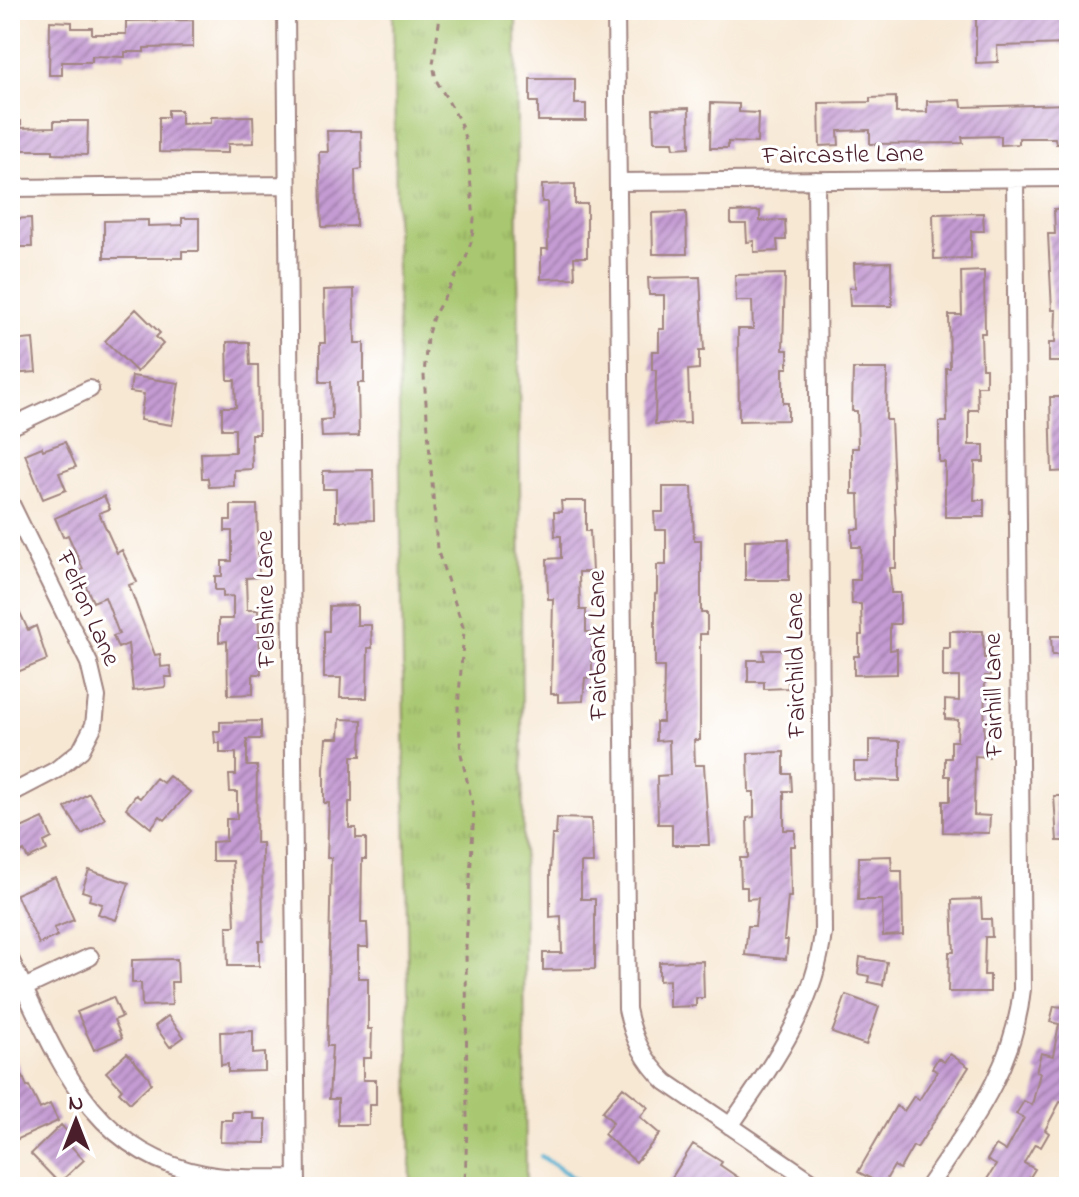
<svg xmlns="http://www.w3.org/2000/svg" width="1079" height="1197" viewBox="0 0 1079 1197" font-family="'Indie Flower',sans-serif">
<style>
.grass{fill:url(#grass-tufts);stroke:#79734d;stroke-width:2}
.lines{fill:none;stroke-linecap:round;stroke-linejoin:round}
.stream{stroke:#55b0d3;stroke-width:4}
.building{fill:url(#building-hatch)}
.minor-casing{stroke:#a08480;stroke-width:20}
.path{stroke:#a08480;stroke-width:3;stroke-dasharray:6 6;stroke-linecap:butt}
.minor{stroke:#fff;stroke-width:16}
.labels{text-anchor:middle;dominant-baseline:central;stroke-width:6;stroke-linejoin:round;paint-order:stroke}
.street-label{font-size:26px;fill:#4a1f2b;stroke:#fff}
</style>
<defs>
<pattern id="grass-tufts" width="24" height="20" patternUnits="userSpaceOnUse" patternTransform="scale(2)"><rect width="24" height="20" fill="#a8c76f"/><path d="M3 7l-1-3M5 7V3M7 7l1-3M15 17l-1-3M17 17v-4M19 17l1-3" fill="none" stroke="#92aa60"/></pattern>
<pattern id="building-hatch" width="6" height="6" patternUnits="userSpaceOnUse" patternTransform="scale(2)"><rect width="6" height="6" fill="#c49bd3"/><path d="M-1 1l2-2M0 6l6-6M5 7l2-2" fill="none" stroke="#a17eab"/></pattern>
</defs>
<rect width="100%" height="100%" fill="#fff"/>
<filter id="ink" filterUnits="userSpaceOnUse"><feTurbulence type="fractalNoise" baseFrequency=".0125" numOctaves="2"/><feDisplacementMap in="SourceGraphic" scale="16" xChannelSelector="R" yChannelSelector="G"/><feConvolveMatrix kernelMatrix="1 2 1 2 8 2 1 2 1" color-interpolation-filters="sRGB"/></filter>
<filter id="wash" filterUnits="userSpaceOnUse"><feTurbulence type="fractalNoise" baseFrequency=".006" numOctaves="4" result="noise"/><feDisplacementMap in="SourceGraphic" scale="32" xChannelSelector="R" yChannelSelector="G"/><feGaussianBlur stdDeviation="1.8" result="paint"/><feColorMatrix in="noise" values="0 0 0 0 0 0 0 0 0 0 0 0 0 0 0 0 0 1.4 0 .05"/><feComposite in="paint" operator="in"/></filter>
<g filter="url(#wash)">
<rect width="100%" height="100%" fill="#f7e8d4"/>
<path class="grass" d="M393 10H516L526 1187H411Z"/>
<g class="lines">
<path class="stream" d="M541 1156 587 1187"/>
</g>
<g id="blocks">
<path class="building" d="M1019 11V17L1069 15V44L997 46 998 62 976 63V12Z
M193 20V47L144 48V52H125V57L92 56V62H62V75H49L50 21 72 22V28H92V34H126V21Z
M530 79H575V104H586V121H538V102H530Z
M896 97V113L927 112V101L961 100 962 107 1069 104V144H1056L1055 138H1019V144L1001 145V136L962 137 963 143 870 144V130L838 131 839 145 820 146 819 103 870 102V98Z
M711 103 739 104V112L758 113 757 143 728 142V148H710Z
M689 108 690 147 674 148 673 142H654L653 109Z
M168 110H181V124L211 123V117L253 116 254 143 228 144V153L159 152V117H168Z
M10 121H21V128L54 127V121H88L87 155 53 154V150H10Z
M327 131H361L362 169 355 170 356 226 322 227 319 152H328Z
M575 184V204H587V257H574L575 278 541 279V249H548L547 202H542V185Z
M1069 208V362H1049V343H1055L1056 310H1052L1048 234H1055L1054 209Z
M760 211V221L785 220 786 240H777L778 251 754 252V241L747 242 746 224H731V212Z
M686 212 687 254H653L652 213Z
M983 213 984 231H971V258L934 259 933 214Z
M31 218 32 247H10V219Z
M182 218H199V251H182V258H104V221L148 220V226L182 225Z
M891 262 892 306H850L849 288H855L854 263Z
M984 271 985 333H981L982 368H986V386H977L978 410H969V445H984V462H975L974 500H984V517H945V462H939V422H947L946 368H950L949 315H962L961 272Z
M785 274 783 350H788V368H783V403H788V420L739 421 738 329H753L752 301H736L735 275Z
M700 277 704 351H699V369L688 370 690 423 655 424 656 370H652V351H659V329H664V295H649L648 278Z
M354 289 355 343H364V383H358L359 436 322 437 321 420 332 419 331 382H320V343H325L324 290Z
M136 309 160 333 156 337 163 344 137 372 105 341Z
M33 339 36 372 10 374V341Z
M227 342H249L250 365H258L259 434H251L252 469 234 470V486L209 487 208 478H202L201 453 235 452V429H222V407H236L235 380H228Z
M853 369H887L886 420H891L896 530V568H890L891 593H900V624H890V650L897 649V674L854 675V656H859V635H862L861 604H852L851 580H860L861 547H852V529H860L859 494H852V448H858L857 411H852Z
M132 376 179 383 172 425 140 420 144 394 130 392Z
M1050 397H1069V471L1052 472Z
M65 442 76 467 59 473 66 490 43 499 25 454 42 447 43 450Z
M373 470 374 520 336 521V489H323V471Z
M663 487H692L694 540H701V613H707V634H700V740H694L695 765H704L709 845H672V824H658L657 776 670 775 669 740 656 741V722H663L664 667H655V594L657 593V565H666V530H655L654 512H663Z
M104 496 110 509 99 513 117 553 122 550 137 582 129 585 155 655 160 654 161 667 170 666 172 677H165L166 687 133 691 128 644 118 648 113 636 119 634 105 597 93 602 79 571 83 569 68 535 63 537 55 518Z
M561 501H586V531H590L592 572H579L580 610H586V632H592V677L585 678 583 701 558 702V694H551L553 599H548L547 559 561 558V536H555L554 512H562Z
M231 505H257L259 577 246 578 247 610H258L261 674H253V694L228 695 227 641 219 642V619H233V596L223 597V590H215V576H222V561H232V531H225V520H231Z
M789 539V580H745V540Z
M10 591 28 630 36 626 47 660 10 675Z
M357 605V625H371L372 648H368L367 698H340L341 678H324V631H329V606Z
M950 631H983L984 658H990V676H985L984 742H989V757L975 756 974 815 990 816 989 833 943 832V801H950V776H945V758H951V741H957L958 720 945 719V700L959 701V677H943V648H950Z
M1051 636H1069V655H1052Z
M763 650H788V688L764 689V682H748V660H764Z
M340 719 362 720 361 756H352V802H349V828H356V838H366V859H362L361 923H367L368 947H358V978H368V1029H372L371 1058H363V1080H376V1105H369V1125H338V1099H329L332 1046H327L331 858H327L329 803H324V769L326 738H339Z
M261 721V739H247V766H257L256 843H262L263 941H259V966H228L227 926H235L232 861H212V842L226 841V819H237V792H230L229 775H236V753H220V743H215L214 731H220V722Z
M869 740 900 741V781L854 780V762H869Z
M784 752V774H791L792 791H784V830H795V846H790L791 897H788L784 940H788L786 959 745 955 748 926H755L758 898 747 899V887H741L740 858H748L747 818 754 817V792H749L748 753Z
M169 776 190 792 165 820 160 816 151 828 126 808 136 795 140 798 156 778 163 783Z
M89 793 105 819 82 834 65 808Z
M1054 796H1069V841H1057Z
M43 818 52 838 44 842 47 850 28 859 24 851 17 855 10 840V833Z
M557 818 591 819 593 863H581V899H595V969L543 970V953H562L561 916 550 917V872L552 835H556Z
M891 856 892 871H902L903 935 883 936 882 900H858L859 857Z
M89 870 129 883 116 920 98 914 102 904 89 900 91 894 82 891Z
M55 877 74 920 54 928 57 936 39 944 16 894Z
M981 899 982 919H991L992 937H985L984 975H990V992H948L949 952H954L952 900Z
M860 957 887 962 883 985 868 982 869 976 858 974Z
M177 959 178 982H171L172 1005 142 1006 141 983H132V960Z
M703 961 704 998H696V1006L669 1007V980L659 981V962Z
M846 995 879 1007 866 1045 832 1033Z
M113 997 122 1017 114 1020 122 1038 94 1050 77 1012Z
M1064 1004H1069V1104L1060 1102 1045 1130 1049 1133 1041 1147 1035 1144 1024 1163 1035 1169 1024 1187H982L996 1165 987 1160 996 1145 1006 1151 1024 1118 1016 1114 1024 1101 1032 1105 1040 1073 1036 1072 1041 1053 1053 1056 1059 1024 1050 1022 1054 1006 1063 1007Z
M168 1016 184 1037 170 1047 155 1026Z
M253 1031V1054L265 1053V1071L228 1072V1064L221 1065 220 1032Z
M10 1045 27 1087 29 1086 40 1109 50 1104 58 1121 16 1140 10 1128Z
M127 1053 148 1076 151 1083 130 1103 119 1092 122 1089 106 1072Z
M950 1054 969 1067 917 1148 913 1146 900 1169 894 1166 883 1185 858 1172 896 1106 904 1111 914 1096 919 1100 937 1072 932 1068 938 1058 944 1062Z
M623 1087 648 1107 640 1117 660 1134 636 1162 604 1134 613 1122 602 1112Z
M232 1112H253V1119H266V1143L220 1142 221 1120H232Z
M61 1125 74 1139 69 1144 84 1160 59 1183 31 1154Z
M693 1144 722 1162 720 1165 752 1187H678L669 1182Z"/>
</g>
</g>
<g filter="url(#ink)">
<use href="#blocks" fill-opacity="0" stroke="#a08480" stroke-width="2"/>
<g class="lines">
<defs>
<path id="minor" d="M286 10 297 1187
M616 10 627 1009C633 1038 644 1061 666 1082L820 1187
M618 182 1069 178
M10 188 287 185
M10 427 90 389
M10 502 89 663 97 697 94 725 81 750 56 770 10 794
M10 959C56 1053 88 1153 205 1174 235 1180 266 1178 297 1178
M24 988 90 957
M730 1126C772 1065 814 1009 823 933L816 180
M928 1187C971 1123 1014 1069 1022 989L1015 179"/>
</defs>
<use href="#minor" class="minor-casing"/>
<path class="path" d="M441 10 433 64 436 80 459 120 467 144 474 219 472 239 466 258 433 317 427 337 424 376 437 549 464 630 458 709 461 754 474 811 466 944 467 1125 465 1187"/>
<use href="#minor" class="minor"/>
</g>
</g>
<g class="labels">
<g class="street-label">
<text transform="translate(843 156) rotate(-1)">Faircastle Lane</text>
<text transform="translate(267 599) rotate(-91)">Felshire Lane</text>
<text transform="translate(87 609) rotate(66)">Felton Lane</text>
<text transform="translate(599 645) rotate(-91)">Fairbank Lane</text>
<text transform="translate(797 665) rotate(-91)">Fairchild Lane</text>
<text transform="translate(995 695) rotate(-91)">Fairhill Lane</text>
</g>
</g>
<rect width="1079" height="1197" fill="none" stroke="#fff" stroke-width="40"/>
<g transform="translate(76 1121)" stroke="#ffffff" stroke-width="6" paint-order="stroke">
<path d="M0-6L14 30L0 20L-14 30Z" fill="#4a1f2b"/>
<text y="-12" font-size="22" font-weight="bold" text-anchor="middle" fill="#4a1f2b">N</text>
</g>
</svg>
